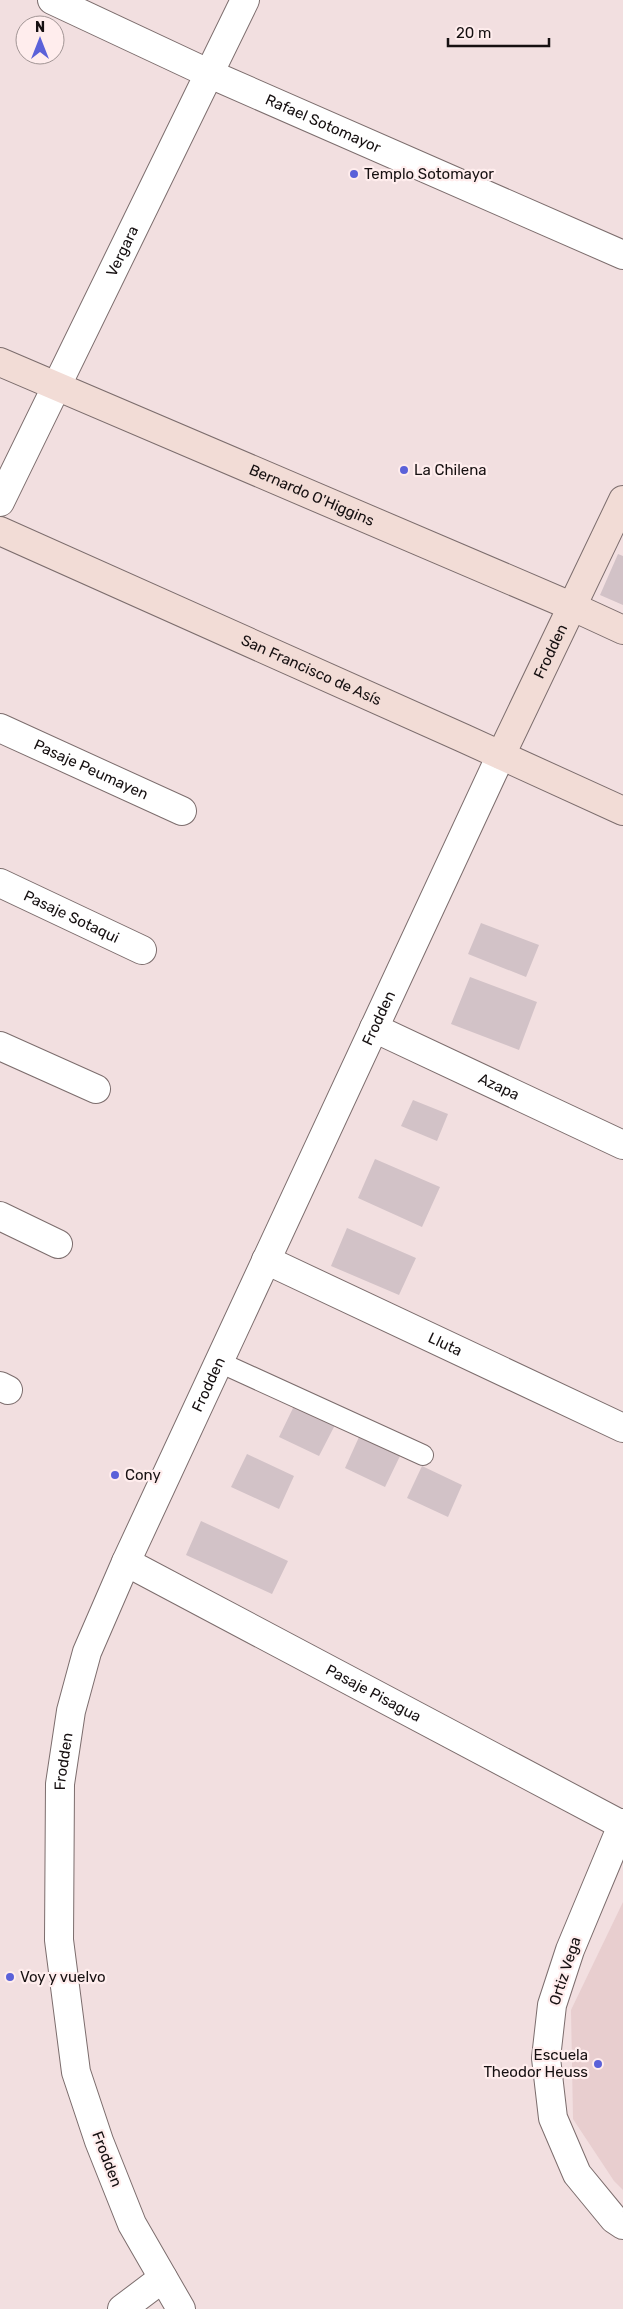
<svg xmlns="http://www.w3.org/2000/svg" width="623" height="2309" viewBox="0 0 623 2309" font-family="Rubik,sans-serif">
<style>
.built{fill:#e8cecf}
.building{fill:#d2c2c7}
.lines{fill:none;stroke-linecap:round;stroke-linejoin:round}
.service-casing{stroke:#7c6d6d;stroke-width:22}
.minor-casing{stroke:#7c6d6d;stroke-width:30}
.tertiary-casing{stroke:#7c6d6d;stroke-width:30}
.secondary-casing{stroke:#7c6d6d;stroke-width:30}
.service{stroke:#fff;stroke-width:20}
.minor{stroke:#fff;stroke-width:28}
.tertiary{stroke:#fff;stroke-width:28}
.secondary{stroke:#f2dcd6;stroke-width:28}
.poi-dot{fill:#5b61d9;stroke:#ffeded;stroke-width:2}
.labels{text-anchor:middle;dominant-baseline:central;stroke-width:4.5;stroke-linejoin:round;paint-order:stroke}
.street-label{font-size:15px;fill:#161011;stroke:#ffeded}
.poi-label{font-size:15px;fill:#161011;stroke:#ffeded;text-anchor:start}
</style>
<rect width="100%" height="100%" fill="#f2dfe0"/>
<path class="built" d="M623 1902V2190L614 2181 573 2119 571 2010Z"/>
<path class="building" d="M618 554 623 556V605L600 595Z
M481 923 539 945 526 977 468 954Z
M470 977 537 1002 519 1050 451 1024Z
M413 1100 448 1114 437 1141 401 1126Z
M375 1159 440 1187 422 1227 358 1198Z
M347 1228 416 1258 399 1295 331 1266Z
M294 1406 335 1425 319 1456 279 1437Z
M359 1437 400 1456 385 1487 345 1468Z
M247 1454 294 1476 279 1509 231 1487Z
M422 1466 462 1485 448 1517 407 1498Z
M201 1521 288 1561 272 1594 186 1555Z"/>
<g class="lines">
<defs>
<path id="service" d="M219 1362 423 1455"/>
<g id="minor">
<path id="s1" d="M52 0 210 74 623 255"/>
<path id="s2" d="M0 502 245 0"/>
<path id="s3" d="M0 728 182 811"/>
<path id="s4" d="M0 883 142 950"/>
<path id="s5" d="M374 1028 623 1145"/>
<path d="M0 1046 96 1089"/>
<path d="M0 1216 58 1244"/>
<path id="s6" d="M266 1260 623 1428"/>
<path d="M0 1386 8 1390"/>
<path id="s7" d="M126 1562 622 1825"/>
<path d="M623 1823 570 1950 552 2005 546 2058 553 2118 577 2174 614 2219 623 2225"/>
<path d="M122 2309 163 2278"/>
</g>
<g id="tertiary">
<path id="s8" d="M181 2309 132 2224 99 2141 76 2072 59 1940 60 1784 71 1711 87 1652 126 1562 501 755"/>
</g>
<g id="secondary">
<path id="s9" d="M0 362 571 606 623 630"/>
<path id="s10" d="M0 531 463 738 623 811"/>
<path id="s11" d="M501 755 623 500"/>
</g>
</defs>
<use href="#service" class="service-casing"/>
<use href="#minor" class="minor-casing"/>
<use href="#tertiary" class="tertiary-casing"/>
<use href="#secondary" class="secondary-casing"/>
<use href="#service" class="service"/>
<use href="#minor" class="minor"/>
<use href="#tertiary" class="tertiary"/>
<use href="#secondary" class="secondary"/>
</g>
<g class="poi-dot">
<circle cx="354" cy="174" r="5"/>
<circle cx="404" cy="470" r="5"/>
<circle cx="115" cy="1475" r="5"/>
<circle cx="10" cy="1977" r="5"/>
<circle cx="598" cy="2064" r="5"/>
</g>
<g class="labels">
<g class="street-label">
<text stroke="none"><textPath href="#s1" startOffset="298">Rafael Sotomayor</textPath></text>
<text stroke="none"><textPath href="#s2" startOffset="279">Vergara</textPath></text>
<text stroke="none"><textPath href="#s9" startOffset="339">Bernardo O'Higgins</textPath></text>
<text stroke="none"><textPath href="#s11" startOffset="115">Frodden</textPath></text>
<text stroke="none"><textPath href="#s10" startOffset="341">San Francisco de Asís</textPath></text>
<text stroke="none"><textPath href="#s3" startOffset="100">Pasaje Peumayen</textPath></text>
<text stroke="none"><textPath href="#s4" startOffset="79">Pasaje Sotaqui</textPath></text>
<text stroke="none"><textPath href="#s8" startOffset="1382">Frodden</textPath></text>
<text stroke="none"><textPath href="#s5" startOffset="138">Azapa</textPath></text>
<text stroke="none"><textPath href="#s6" startOffset="198">Lluta</textPath></text>
<text stroke="none"><textPath href="#s8" startOffset="978">Frodden</textPath></text>
<text stroke="none"><textPath href="#s7" startOffset="280">Pasaje Pisagua</textPath></text>
<text stroke="none"><textPath href="#s8" startOffset="572">Frodden</textPath></text>
<text transform="translate(565 1971) rotate(-72)">Ortiz Vega</text>
<text transform="translate(107 2159) rotate(69)">Frodden</text>
</g>
<g class="poi-label">
<text x="364" y="174">Templo Sotomayor</text>
<text x="414" y="470">La Chilena</text>
<text x="125" y="1475">Cony</text>
<text x="20" y="1977">Voy y vuelvo</text>
<text x="588" y="2055" text-anchor="end">Escuela<tspan x="588" dy="17">Theodor Heuss</tspan></text>
</g>
</g>
<g transform="translate(40 40)"><circle r="24" fill="#ffeded" stroke="#a29595"/>
<path d="M0-4L9 19L0 12L-9 19Z" fill="#5b61d9"/>
<text y="-8" font-size="14" font-weight="bold" text-anchor="middle" fill="#161011">N</text>
</g>
<path d="M448 38v8h101v-8" fill="none" stroke="#161011" stroke-width="2.5"/>
<text x="456" y="38" font-size="15" fill="#161011" stroke="#ffeded" stroke-width="4" paint-order="stroke">20 m</text>
</svg>
